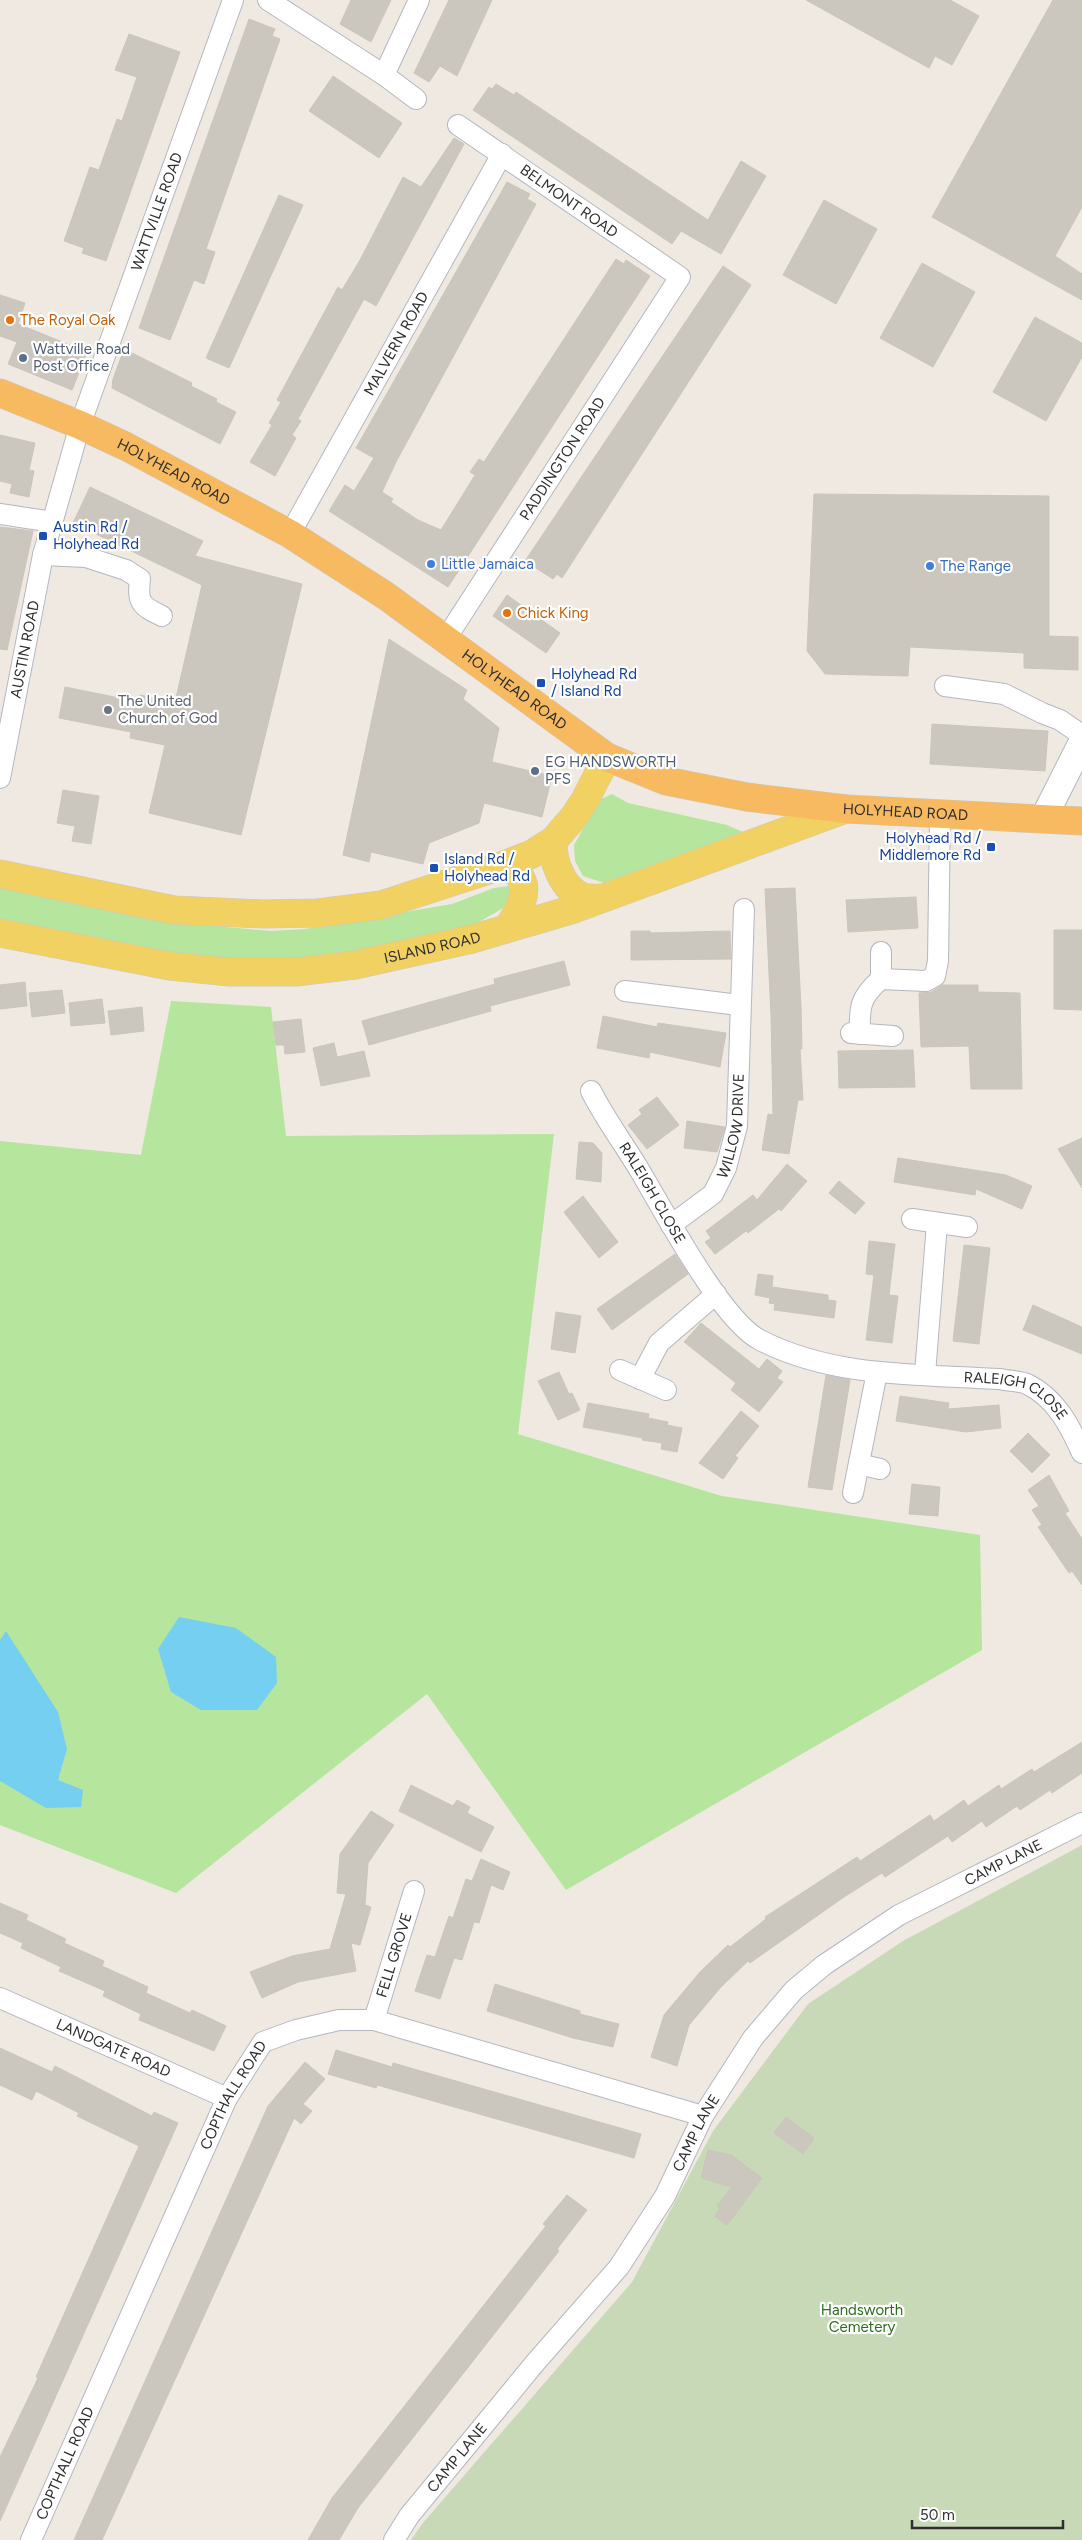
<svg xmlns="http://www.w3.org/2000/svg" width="1082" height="2540" viewBox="0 0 1082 2540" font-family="Figtree,sans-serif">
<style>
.green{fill:#b6e59e}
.cemetery{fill:#c8d9b8}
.water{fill:#75cff0}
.building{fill:#cbc7bf;stroke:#cbc5ba}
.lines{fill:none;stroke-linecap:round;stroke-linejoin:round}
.minor-casing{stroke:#b4b7c1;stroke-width:22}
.tertiary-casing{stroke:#b4b7c1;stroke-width:28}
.primary-casing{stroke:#c9c9c9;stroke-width:29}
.trunk-casing{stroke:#c9c9c9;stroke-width:29}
.minor{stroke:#fff;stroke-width:20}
.tertiary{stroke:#fff;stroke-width:26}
.primary{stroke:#f2d163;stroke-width:28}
.trunk{stroke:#f8ba60;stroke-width:28}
.food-dot{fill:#e8710a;stroke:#fff;stroke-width:2}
.service-dot{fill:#5c6f8a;stroke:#fff;stroke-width:2}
.transit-dot{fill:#1a4fb4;stroke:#fff;stroke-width:2}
.shop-dot{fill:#3f7fe0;stroke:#fff;stroke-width:2}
.worship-dot{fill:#6b7280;stroke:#fff;stroke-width:2}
.labels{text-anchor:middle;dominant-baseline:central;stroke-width:4.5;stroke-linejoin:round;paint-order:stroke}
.street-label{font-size:15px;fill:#2e2e2e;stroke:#fff}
.food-label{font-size:15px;fill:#c56008;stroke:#fff;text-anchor:start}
.service-label{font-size:15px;fill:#4e5e75;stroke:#fff;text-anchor:start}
.transit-label{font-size:15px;fill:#164399;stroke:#fff;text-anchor:start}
.shop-label{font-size:15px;fill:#366cbe;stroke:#fff;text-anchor:start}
.worship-label{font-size:15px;fill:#5b616d;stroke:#fff;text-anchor:start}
.park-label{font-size:15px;fill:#2c6e1b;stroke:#fff}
</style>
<rect width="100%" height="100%" fill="#efe9e1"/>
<path class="green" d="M612 794 628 803 727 825 743 832 604 883 583 876 575 861 574 845 599 800Z
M509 886 512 900 505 907 465 930 346 960 232 963 0 924V887L161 921 271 931 305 929 452 904 494 888Z
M171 1001 271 1007 286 1136 554 1134 518 1434 722 1496 980 1535 982 1650 566 1890 427 1694 176 1893 0 1825V1141L141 1155Z"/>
<path class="cemetery" d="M1082 1845V2540H411L422 2524 632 2282 713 2131 808 2004 903 1941Z"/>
<path class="water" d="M179 1617 236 1628 276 1657 277 1683 257 1710H201L171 1692 158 1649Z
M6 1631 58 1712 67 1749 58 1780 83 1790 81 1807 46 1808 0 1781V1640Z"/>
<path class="building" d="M351 0H391L371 42 340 24Z
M449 0H492L457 76 440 66 429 82 414 73Z
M806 0H950L979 16 952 65 935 56 929 68Z
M1053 0H1082V207L1055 256 1082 274V300L932 217Z
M249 19 275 29 272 36 280 39 206 249 215 252 204 284 194 280 170 340 139 328Z
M129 34 180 52 106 261 82 253 84 248 64 241 90 167 99 170 117 119 122 121 137 77 115 70Z
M333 76 402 123 379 158 309 111Z
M496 84 514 95 516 92 708 220 741 161 766 176 721 254 681 231 672 244 473 110 489 87 492 89Z
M454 138 464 144 376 306 364 299 298 419 301 421 292 435 296 438 275 476 250 462 272 425 269 423 281 402 277 400 338 287 342 290 360 260 403 177 421 187Z
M507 182 530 194 527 199 536 204 396 462 382 492 393 499 391 502 418 520 441 530 475 475 470 472 479 459 484 462 616 259 624 264 626 260 650 276 448 587 329 511 345 485 354 491 374 458 356 448Z
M279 195 303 205 229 368 206 358Z
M824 200 877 229 836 304 783 275Z
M922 263 975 292 933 367 880 338Z
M723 266 751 285 562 578 557 574 553 579 525 561Z
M0 295 25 303 18 324 87 352 72 390 8 364 17 342 0 336Z
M1035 317 1082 343V357L1046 421 993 392Z
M123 352 129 355 130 352 192 383 191 386 217 399 216 402 236 412 220 444 112 388 113 379Z
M0 435 35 443 29 470 34 471 29 497 10 493 12 484 0 481Z
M90 487 203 541 195 556 302 584 241 835 149 813 165 745 130 738 131 732 59 718 65 687 139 702 140 695 175 702 202 585 73 523Z
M814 494 1049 496V636L1078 637V670L1024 668V653L910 647 908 676 825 674 807 651Z
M0 527 33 531 7 650 0 649Z
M507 595 560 633 546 653 493 616Z
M389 639 467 690 463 699 499 728 492 762 552 776 542 817 484 803 479 823 429 843 423 864 371 852 369 862 343 855Z
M932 724 1048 731 1045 771 930 764Z
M63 790 99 796 91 844 72 841 75 826 57 823Z
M795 888 801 1007 802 1049H800L803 1100H798L789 1154 762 1150 768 1114 773 1115 771 1016 765 889Z
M916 897 918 928 848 932 846 900Z
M1054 930H1082V1010L1054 1009Z
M631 931H650V933L730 931 731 959 631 960Z
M564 961 570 985 490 1006 491 1011 369 1045 362 1021 495 984 494 979Z
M25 982 27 1006 0 1009V985Z
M942 985H978V992L1020 993 1022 1089H971L969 1046 921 1047 919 993 931 992Z
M62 990 65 1013 32 1017 29 993Z
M102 999 105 1023 71 1026 69 1003Z
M142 1007 144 1031 111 1035 108 1011Z
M603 1016 657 1027 658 1023 726 1033 720 1067 650 1052 649 1058 597 1048Z
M301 1019 305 1052 285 1054 284 1045H276L273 1022Z
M334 1043 337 1057 364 1051 370 1076 321 1086 313 1048Z
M913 1050 915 1087 839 1088 838 1051Z
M657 1097 679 1125 647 1149 628 1125 642 1114 639 1110Z
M687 1121 725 1127 717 1152 684 1148Z
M1082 1138V1188L1058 1149Z
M579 1142 593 1143 602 1153 601 1182 576 1179Z
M898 1158 1006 1175 1032 1186 1022 1209 976 1189 975 1195 894 1182Z
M787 1164 807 1181 781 1211 779 1209 748 1233 746 1231 715 1254 705 1242 711 1238 706 1231 753 1195 757 1200Z
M839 1181 865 1203 855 1214 829 1193Z
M583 1196 618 1242 599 1258 564 1212Z
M869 1241 895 1244 889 1295 898 1296 892 1343 866 1340 874 1275 866 1274Z
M964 1245 990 1248 979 1344 953 1341Z
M675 1254 688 1274 612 1330 597 1309Z
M758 1274 773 1276 772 1287 828 1295V1300L836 1301 834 1318 774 1310 775 1304 769 1303 770 1298 755 1295Z
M1033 1305 1082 1327V1354L1023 1330Z
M556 1312 581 1316 575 1353 551 1349Z
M701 1323 759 1369 767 1359 782 1371 777 1378 783 1382 759 1412 731 1390 736 1383 684 1342Z
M559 1372 569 1394 572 1393 580 1410 558 1420 538 1381Z
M826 1375 850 1380 832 1490 808 1487Z
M900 1396 949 1403 948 1409 999 1405 1001 1428 966 1432 896 1421Z
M588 1403 649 1414 648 1418 668 1422 667 1425 682 1428 677 1452 661 1449 662 1443 642 1440 643 1438 583 1427Z
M741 1411 759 1426 735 1456 738 1458 723 1479 699 1463Z
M1028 1433 1050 1455 1032 1473 1010 1451Z
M1049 1475 1069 1511 1065 1513 1082 1539V1585L1072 1571 1069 1573 1038 1527 1042 1525 1032 1510 1039 1506 1028 1490Z
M912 1484 940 1487 938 1516 909 1514Z
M1082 1742V1773L1052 1793 1050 1790 1020 1810 1017 1806 986 1827 982 1821 952 1842 948 1836 885 1877 882 1873 844 1897 750 1963 748 1961 721 1987 689 2025 677 2066 651 2057 664 2015 700 1972 728 1945 730 1947 766 1919 765 1917 857 1857 860 1861 930 1815 934 1821 964 1800 968 1806 999 1785 1001 1789 1032 1769 1034 1772Z
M411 1785 453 1806 457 1800 470 1807 467 1813 494 1827 481 1852 399 1811Z
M371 1811 394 1825 368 1863 365 1905 371 1907 360 1945 351 1943 356 1971 298 1982 262 1998 250 1972 292 1956 330 1949 346 1894 337 1893 340 1854Z
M481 1859 510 1872 503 1890 491 1885 479 1923 474 1922 462 1960 454 1958 440 1999 415 1991 427 1955 435 1957 449 1916 453 1918 466 1879 472 1881Z
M0 1903 28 1915 26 1920 66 1939 64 1943 104 1961 102 1966 148 1987 146 1993 190 2013 192 2010 226 2026 214 2051 139 2020 141 2014 103 1996 105 1991 59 1971 61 1967 21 1948 23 1943 0 1933Z
M495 1984 580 2011V2014L619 2024 613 2047 573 2038 487 2011Z
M0 2048 52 2072 55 2066 152 2116 154 2112 178 2123 0 2521V2457L38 2378 36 2377 139 2146 77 2116 79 2113 36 2091 32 2100 0 2085Z
M336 2050 392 2067 393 2063 641 2134 634 2158 377 2085 376 2088 328 2074Z
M305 2062 325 2079 303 2104 312 2111 301 2124 294 2118 102 2540H74L268 2106Z
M786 2117 814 2138 803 2154 774 2133Z
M708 2150 731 2155 762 2178 727 2225 715 2216 720 2208 717 2206 732 2187 701 2178Z
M567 2195 587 2210 557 2249 559 2251 358 2508 339 2540H308L332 2498 546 2226 543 2224Z"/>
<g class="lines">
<defs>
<g id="minor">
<path d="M268 0 384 75 416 99"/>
<path d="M384 75 419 0"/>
<path d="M0 514 53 522"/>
<path id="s1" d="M290 534 502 154"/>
<path d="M43 555 86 557 126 570 140 579C137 603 141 606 162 616"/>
<path id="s2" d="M445 640 680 277 458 125"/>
<path d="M945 686 1004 694 1042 713 1060 720 1082 735"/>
<path id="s3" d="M0 778 43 555 80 425 233 0"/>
<path d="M881 979 926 981 935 976 938 961 940 814"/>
<path d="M625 991 739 1005"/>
<path d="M851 1033 893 1036"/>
<path d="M860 1034C859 1007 860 997 881 979V952"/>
<path id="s4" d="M591 1091C605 1119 624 1144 640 1171 664 1211 722 1321 760 1340 834 1378 919 1374 1000 1379 1008 1381 1020 1381 1027 1384 1056 1398 1070 1426 1082 1453"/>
<path d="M912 1219 967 1227"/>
<path id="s5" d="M671 1225 713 1194 726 1168 737 1126 744 909"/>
<path d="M620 1370 666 1390"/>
<path d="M925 1374 937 1223"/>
<path d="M640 1379 659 1343 716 1294"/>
<path d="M859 1464 880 1469"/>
<path d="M853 1493 877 1372"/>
<path id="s6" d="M0 1998 227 2098"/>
<path id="s7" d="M374 2020 414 1891"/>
<path id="s8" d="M31 2540 227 2098 263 2042 296 2030 339 2020H374L703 2116"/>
<path id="s9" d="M394 2540 409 2516 535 2363 619 2267 665 2196 703 2116 753 2038 794 1990 824 1965 899 1915 1082 1823"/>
</g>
<path id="tertiary" d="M1043 819 1082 742"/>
<g id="primary">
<path d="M554 840C551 859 562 889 583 897 589 899 596 898 602 898"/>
<path d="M504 865C509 868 515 871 518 874 532 890 517 914 508 928"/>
<path d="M0 874 174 910 263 914 318 913 381 905 504 865 532 854 554 840 573 818 585 800 607 757"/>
<path id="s10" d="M0 933 170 966 230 972H295L355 965 472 939 574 909 846 809"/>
</g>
<g id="trunk">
<path id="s11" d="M0 393 80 425 127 447 290 534 386 596 607 757 666 781 747 797 846 809 1082 821"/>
</g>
</defs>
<use href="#minor" class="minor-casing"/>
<use href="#tertiary" class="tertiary-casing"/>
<use href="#primary" class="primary-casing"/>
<use href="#trunk" class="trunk-casing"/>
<use href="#minor" class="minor"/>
<use href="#tertiary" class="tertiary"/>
<use href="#primary" class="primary"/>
<use href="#trunk" class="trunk"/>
</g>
<g class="food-dot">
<circle cx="10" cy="320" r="5"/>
<circle cx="507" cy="613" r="5"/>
</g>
<g class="service-dot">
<circle cx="23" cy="358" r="5"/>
<circle cx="535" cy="771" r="5"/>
</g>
<g class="transit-dot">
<rect x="38" y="531" width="10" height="10" rx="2.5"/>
<rect x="536" y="678" width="10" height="10" rx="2.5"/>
<rect x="986" y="842" width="10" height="10" rx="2.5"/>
<rect x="429" y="863" width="10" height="10" rx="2.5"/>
</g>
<g class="shop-dot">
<circle cx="431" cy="564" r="5"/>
<circle cx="930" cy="566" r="5"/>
</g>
<circle class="worship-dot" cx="108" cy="710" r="5"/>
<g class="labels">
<g class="street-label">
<text transform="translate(569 201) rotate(35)">BELMONT ROAD</text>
<text stroke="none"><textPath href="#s3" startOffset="589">WATTVILLE ROAD</textPath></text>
<text stroke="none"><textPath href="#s1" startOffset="218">MALVERN ROAD</textPath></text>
<text stroke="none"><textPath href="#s2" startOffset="216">PADDINGTON ROAD</textPath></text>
<text stroke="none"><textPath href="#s11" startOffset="191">HOLYHEAD ROAD</textPath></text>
<text stroke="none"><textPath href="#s3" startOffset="131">AUSTIN ROAD</textPath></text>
<text stroke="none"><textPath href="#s11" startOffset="596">HOLYHEAD ROAD</textPath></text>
<text stroke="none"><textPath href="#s11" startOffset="1016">HOLYHEAD ROAD</textPath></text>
<text stroke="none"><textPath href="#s10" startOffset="438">ISLAND ROAD</textPath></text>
<text stroke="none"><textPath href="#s5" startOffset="124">WILLOW DRIVE</textPath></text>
<text stroke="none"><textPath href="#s4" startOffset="119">RALEIGH CLOSE</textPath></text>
<text stroke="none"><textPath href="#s4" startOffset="569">RALEIGH CLOSE</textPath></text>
<text stroke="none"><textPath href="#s9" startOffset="929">CAMP LANE</textPath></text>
<text stroke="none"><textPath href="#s7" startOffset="68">FELL GROVE</textPath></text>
<text stroke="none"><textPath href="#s6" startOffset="124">LANDGATE ROAD</textPath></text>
<text stroke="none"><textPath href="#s8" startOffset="489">COPTHALL ROAD</textPath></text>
<text stroke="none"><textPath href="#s9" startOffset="509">CAMP LANE</textPath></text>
<text stroke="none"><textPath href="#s9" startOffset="104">CAMP LANE</textPath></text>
<text stroke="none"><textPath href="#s8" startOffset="84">COPTHALL ROAD</textPath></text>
</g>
<g class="food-label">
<text x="20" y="320">The Royal Oak</text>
<text x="517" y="613">Chick King</text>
</g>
<g class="service-label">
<text x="33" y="349">Wattville Road<tspan x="33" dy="17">Post Office</tspan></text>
<text x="545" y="762">EG HANDSWORTH<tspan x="545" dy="17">PFS</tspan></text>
</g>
<g class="transit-label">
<text x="53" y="527">Austin Rd /<tspan x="53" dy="17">Holyhead Rd</tspan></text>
<text x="551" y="674">Holyhead Rd<tspan x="551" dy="17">/ Island Rd</tspan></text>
<text x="981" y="838" text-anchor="end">Holyhead Rd /<tspan x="981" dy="17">Middlemore Rd</tspan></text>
<text x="444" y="859">Island Rd /<tspan x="444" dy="17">Holyhead Rd</tspan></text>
</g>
<g class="shop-label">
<text x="441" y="564">Little Jamaica</text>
<text x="940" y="566">The Range</text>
</g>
<g class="worship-label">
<text x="118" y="701">The United<tspan x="118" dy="17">Church of God</tspan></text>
</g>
<g class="park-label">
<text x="862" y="2310">Handsworth<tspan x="862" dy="17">Cemetery</tspan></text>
</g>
</g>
<path d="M912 2520v8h151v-8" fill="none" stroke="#2e2e2e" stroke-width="2.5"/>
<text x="920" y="2520" font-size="15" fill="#2e2e2e" stroke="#ffffff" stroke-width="4" paint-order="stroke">50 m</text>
</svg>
